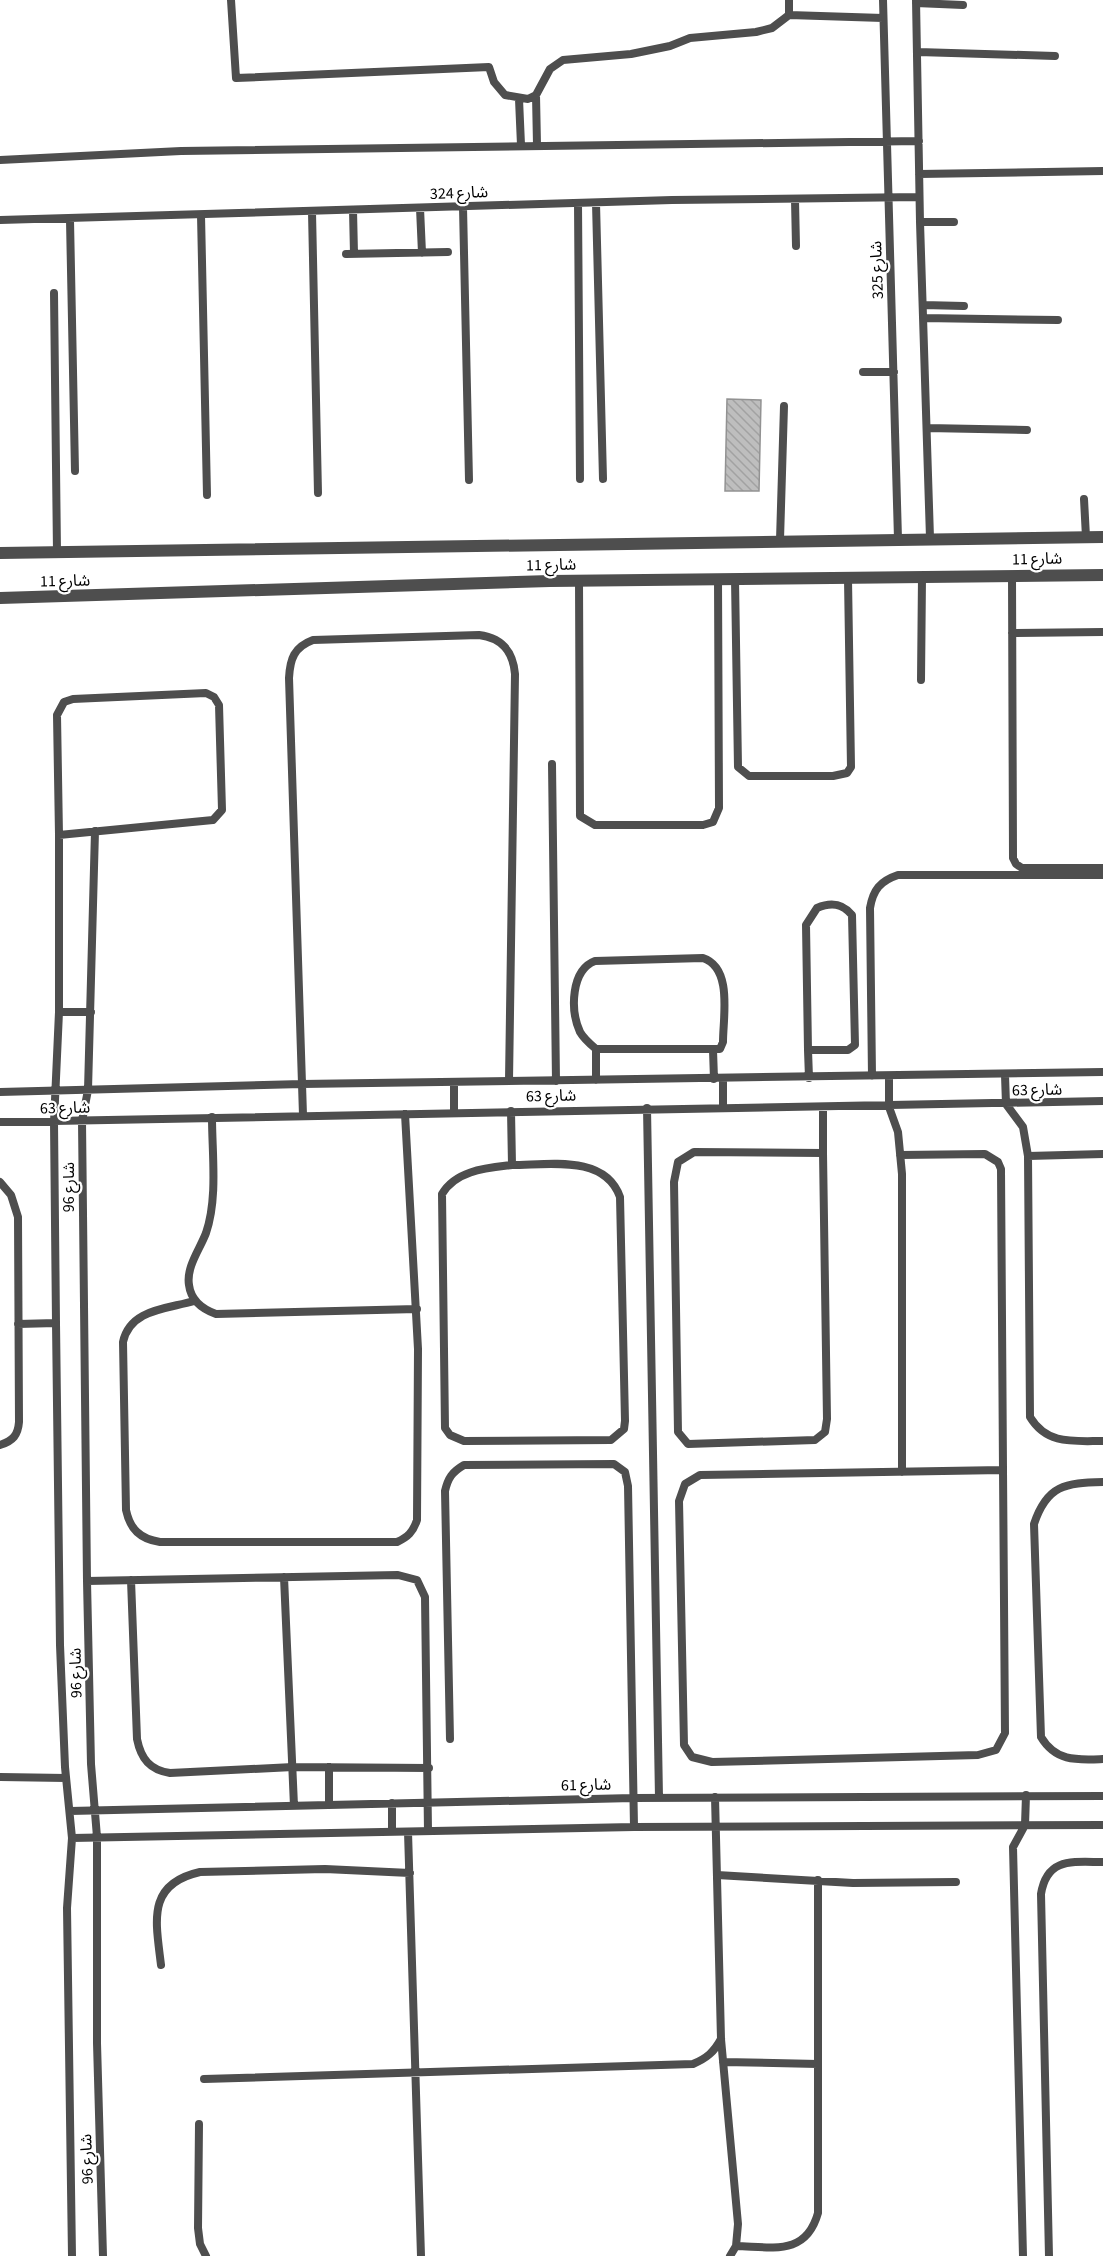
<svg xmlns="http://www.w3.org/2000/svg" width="1103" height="2256" viewBox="0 0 1103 2256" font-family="'Source Sans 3','Noto Sans Arabic',sans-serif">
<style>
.building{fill:url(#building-back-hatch);stroke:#929292;stroke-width:1.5}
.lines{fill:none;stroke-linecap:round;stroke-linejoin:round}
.lane{stroke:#4e4e4e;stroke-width:8}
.street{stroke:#4e4e4e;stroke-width:12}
.labels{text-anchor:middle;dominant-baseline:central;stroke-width:4.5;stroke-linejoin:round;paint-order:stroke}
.street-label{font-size:16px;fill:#000;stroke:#fff}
</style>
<defs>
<pattern id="building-back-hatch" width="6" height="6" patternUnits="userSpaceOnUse" patternTransform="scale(1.5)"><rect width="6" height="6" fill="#bebebe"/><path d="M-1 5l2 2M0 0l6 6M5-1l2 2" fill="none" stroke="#a2a2a2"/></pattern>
</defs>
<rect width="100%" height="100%" fill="#fff"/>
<path class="building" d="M727 399 761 400 759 491H725Z"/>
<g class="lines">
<path class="lane" d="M231 0 236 78 489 67 494 82 505 95 528 99 536 95 550 69 563 60 631 54 670 46 690 38 756 32 772 28 789 15 883 18
M789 0V15
M883 0 898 539
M916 0 920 222 930 538
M916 3 963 5
M918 52 1055 56
M536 95 537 145
M519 99 521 145
M0 160 181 151 919 141
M919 174 1103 171
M795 200 796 246
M578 203 580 479
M596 203 603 479
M463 207 469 480
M420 208 422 253
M353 210 354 254
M312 212 318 493
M201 215 207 495
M0 220 672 200 919 197
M70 220 75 471
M920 222H954
M346 254 448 252
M54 293 57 553
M923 305 964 306
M923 318 1058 320
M863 372H894
M927 428 1027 430
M1084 499 1086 537
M780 540 784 406
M1012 576 1013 858 1016 864 1022 868H1103
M735 579 738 767 749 776H833L847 773 851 767 848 579
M579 580 580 816 595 825H703L713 822 719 808 718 579
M1012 633 1103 632
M921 680 922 577
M206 693 214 697 219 705 222 810 213 820 59 835 57 715 64 702 73 699Z
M552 764 556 1081
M95 831 88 1090 82 1121 87 1581 91 1764 97 1837V2043L103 2256
M59 835V1012L54 1122 56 1323 60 1645 65 1767 72 1838 67 1908 72 2256
M703 958C733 968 723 1017 723 1042L720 1049H596C590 1044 584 1039 580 1032 570 1010 571 970 595 961Z
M59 1012H91
M713 1050 714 1079
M808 1050 806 925 817 908C831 902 842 903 852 915L855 1045 848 1050H808L809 1078
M1005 1075 1006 1104 1023 1127 1028 1156 1030 1417C1047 1445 1073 1441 1103 1441
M872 1076 870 908C873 890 880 881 898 875H1103
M889 1077V1107L898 1132 902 1174V1472
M596 1080V1049
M454 1083V1113
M0 1092 302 1084 1103 1072
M647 1108 659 1798
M723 1108V1079
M511 1111 512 1165
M303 1115 289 678C290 659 294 647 313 640L479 635C502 638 513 651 515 674L509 1081
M212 1117C212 1154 218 1198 206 1233 200 1249 186 1267 189 1285 191 1301 202 1309 216 1314L417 1309
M0 1122 1103 1101
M823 1153 827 1419 825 1432 815 1440 688 1444 678 1432 674 1182 678 1162 694 1152 823 1153V1107
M900 1155 985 1154 998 1162 1001 1169 1003 1470 700 1475 685 1484 679 1501 684 1745 692 1757 712 1762 978 1755 996 1750 1005 1733 1003 1470
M1028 1156 1103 1154
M512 1165C548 1165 605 1154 620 1197L625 1421 624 1429 611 1440 464 1441 450 1435 445 1428 442 1194C456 1170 487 1168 512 1165Z
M0 1182 11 1195 18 1217 19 1422C18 1435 13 1441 0 1445
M194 1301C167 1309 130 1309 123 1342L126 1510C130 1529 140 1539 160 1542H397C408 1537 413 1532 417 1520L418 1349 405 1114
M18 1324 56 1323
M1103 1482C1065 1483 1047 1485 1034 1524L1041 1737C1056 1762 1077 1760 1103 1759
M284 1577 294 1806
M131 1580 137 1739C141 1759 150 1770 170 1773L293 1767 429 1768
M87 1581 398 1575 417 1580 425 1597 428 1831
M450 1739 445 1491C448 1478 452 1472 464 1465L614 1464 625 1472 628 1486 634 1827
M0 1777 66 1778
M715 1797 721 2039 738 2224 736 2246 730 2256
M392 1803V1832
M329 1805V1767
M70 1811 633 1798 1103 1796
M408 1832 421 2256
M72 1838 634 1827 1103 1825
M717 1875 853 1883 956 1882
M161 1965C156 1922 146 1884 200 1872L325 1869 410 1873
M723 2062 818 2064
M204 2079 693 2064C707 2058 714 2052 721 2039
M199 2124 198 2228 200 2244 206 2256
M736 2246C773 2247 806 2256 818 2213V1880
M1023 2256 1013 1847 1025 1825 1026 1795
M1049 2256 1041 1894C1047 1857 1073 1862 1103 1862"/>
<path class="street" d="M0 553 1103 537
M0 598 550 581 1103 575"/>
</g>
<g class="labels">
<g class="street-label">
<text transform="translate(459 193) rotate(-2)">شارع 324</text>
<text transform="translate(877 270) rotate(-92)">شارع 325</text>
<text transform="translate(1037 559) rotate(-1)">شارع 11</text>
<text transform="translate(551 565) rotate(-1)">شارع 11</text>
<text transform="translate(65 581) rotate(-1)">شارع 11</text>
<text transform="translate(1037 1090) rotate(-1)">شارع 63</text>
<text transform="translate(551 1096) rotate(-1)">شارع 63</text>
<text transform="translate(65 1108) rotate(-1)">شارع 63</text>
<text transform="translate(69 1187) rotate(-90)">شارع 96</text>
<text transform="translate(76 1673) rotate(-91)">شارع 96</text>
<text transform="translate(586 1785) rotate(-1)">شارع 61</text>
<text transform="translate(87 2159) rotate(-92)">شارع 96</text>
</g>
</g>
</svg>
